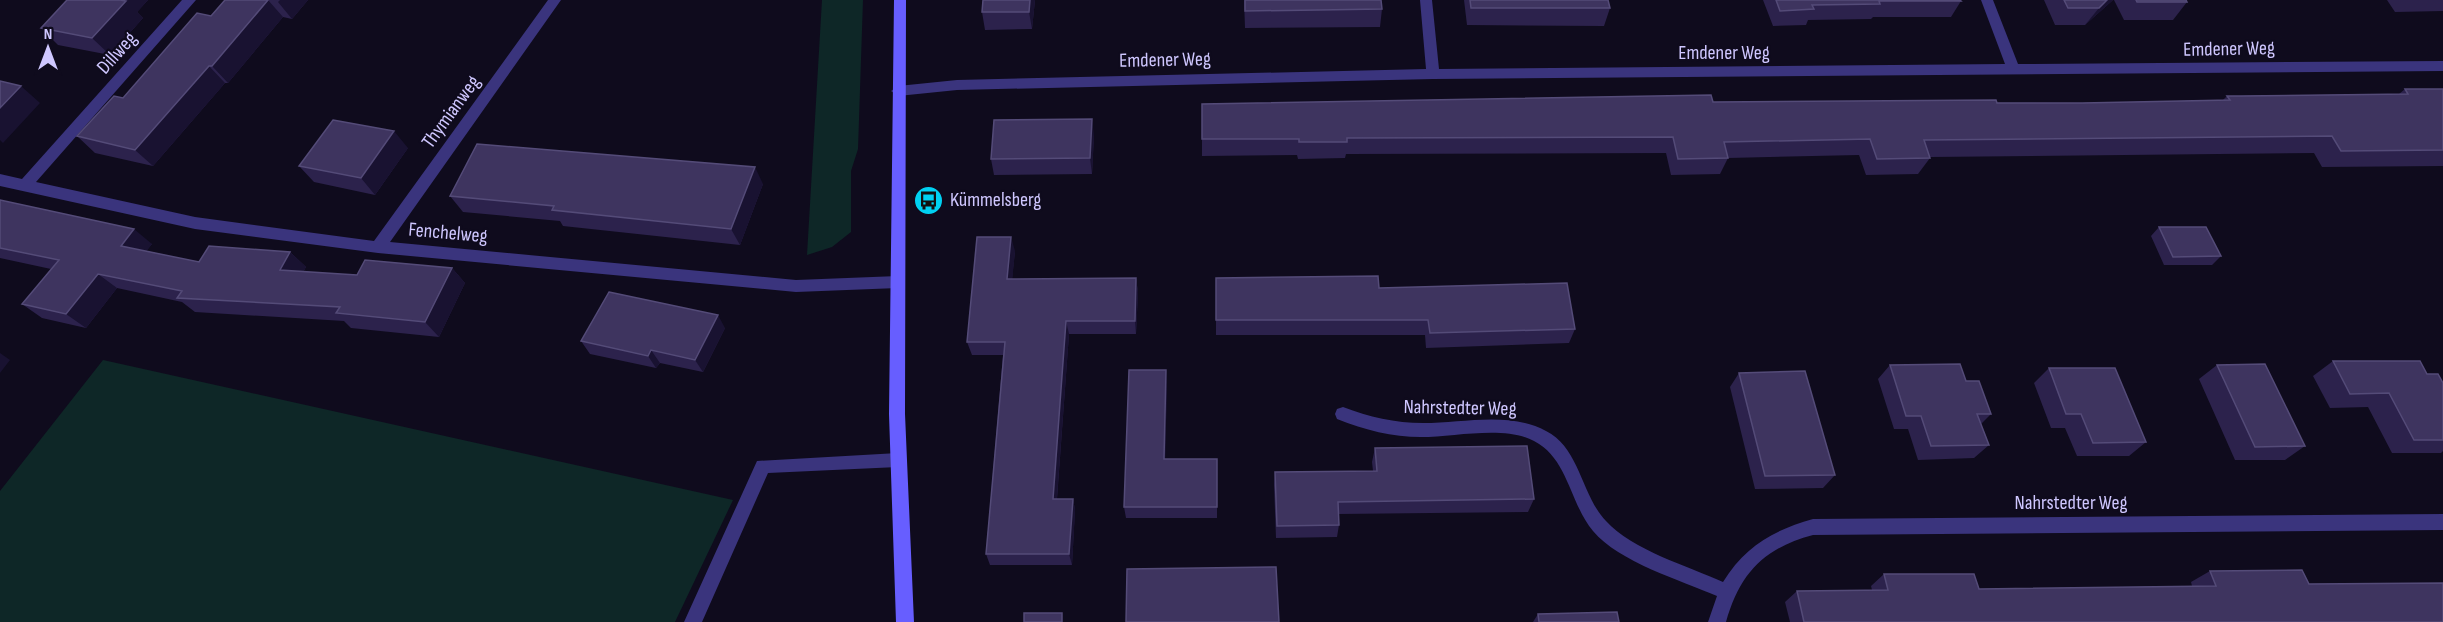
<svg xmlns="http://www.w3.org/2000/svg" width="2443" height="622" viewBox="0 0 2443 622" font-family="'Sofia Sans Condensed',sans-serif">
<style>
.green{fill:#0e2727}
.lines{fill:none;stroke-linecap:round;stroke-linejoin:round}
.service{fill:#3a347d;fill-rule:evenodd}
.minor{fill:#3a347d;fill-rule:evenodd}
.secondary{fill:#675eff;fill-rule:evenodd}
.wall{fill:#2c224c}
.shaded-wall{fill:#191231}
.building{fill:#3e345f;stroke:#544b78;stroke-width:1.5}
.labels{text-anchor:middle;dominant-baseline:central;stroke-width:4.5;stroke-linejoin:round;paint-order:stroke}
.street-label{font-size:20px;fill:#cfc7ff;stroke:#0f0b1d}
.poi-label{font-size:20px;fill:#cfc7ff;stroke:#0f0b1d;text-anchor:start}
</style>
<rect width="100%" height="100%" fill="#0f0b1d"/>
<path class="green" d="M822 0H863L858 149 851 171V232L832 247 807 255Z
M103 360 733 500 675 622H0V491Z"/>
<g class="lines">
<path class="service" d="M898 453 904 455 906 460 904 465 898 467 768 473 702 622H684L757 461Z"/>
<path class="minor" d="M182 0H196L36 182 195 217 374 241 548 0H561L390 242 796 280 898 276 903 278 905 282 903 286 898 288 796 292 378 253 195 229 0 186V174L22 179Z
M1420 0H1432L1439 69 2005 64 1981 0H1993L2018 64 2443 61V71L1433 79 957 90 898 96 891 91 898 86 957 80 1426 69Z
M1343 407C1369 417 1395 423 1423 423 1463 423 1509 411 1546 431 1580 448 1581 495 1606 521 1632 550 1688 566 1723 582 1745 546 1774 530 1813 519L2443 514V530L1813 535C1764 548 1740 573 1726 622H1708L1717 596C1680 580 1619 562 1593 531 1570 504 1568 458 1534 441 1505 425 1454 437 1421 437 1392 437 1365 430 1337 419L1335 414 1337 409Z"/>
<path class="secondary" d="M894 0H906L905 414 914 622H896L889 414Z"/>
</g>
<path class="wall" d="M67 0H148L137 12 143 18 110 55 58 45 41 28Z
M225 0H308L292 19 283 17 228 83H225L153 166 95 153 77 136 123 98 211 16Z
M983 0H1035L1032 29 985 30 982 12Z
M1244 0H1381L1382 9 1380 27 1245 28Z
M1464 0H1608L1610 8 1604 26 1467 25Z
M1763 0H1960L1961 1 1951 17H1873L1871 19 1808 20 1806 25 1773 26Z
M2044 0H2113L2085 25H2055Z
M2114 0H2186L2187 2 2173 20H2124Z
M2387 0H2443V11L2395 12Z
M2405 89H2443V166L2322 167 2314 153 1930 157V158L1918 174 1866 175 1859 155 1728 158 1720 174 1671 175 1666 153 1346 154 1345 158 1298 159 1297 155 1202 156V104L1713 102 2082 103 2223 100 2227 96 2399 94Z
M1094 135 1092 174 994 175 991 159Z
M408 148 375 195 314 182 299 166Z
M763 184 740 245 563 226 560 221 463 212 450 196Z
M0 200 152 244 146 251 199 262 290 252 306 267 303 272 357 275 452 268 465 283 439 337 351 328 344 321 195 312 182 302 117 288 86 328 42 318 22 304 51 269 0 258Z
M2159 227 2221 256 2212 265H2164L2151 236Z
M1015 251 1012 279 1136 278 1138 292 1136 334H1069L1057 499H1073L1075 510 1072 565H990L986 554 1003 355H972L967 342Z
M1216 278 1379 288 1575 329 1569 343 1426 348 1425 335H1216Z
M725 328 703 372 660 363 656 368 590 354 581 341Z
M2333 361 2427 374 2443 383V451L2441 453H2392L2368 407 2330 408 2313 376Z
M1890 365 1966 381 1991 414 1981 424 1989 445 1974 458 1918 460 1908 429H1894L1878 379Z
M2217 365 2305 446 2285 460H2235L2199 379Z
M2049 368 2146 442 2129 456H2077L2065 428H2051L2034 383Z
M1739 373 1835 475 1823 488 1755 489 1730 387Z
M1167 383 1165 459H1217V518H1126L1124 507Z
M1375 448 1534 499 1528 512 1338 514 1339 525 1337 537 1276 538 1274 485 1275 472 1373 471 1372 462Z
M2210 571 2309 584 2443 622H1790L1785 602 1797 591 1872 590 1871 586 1884 574 1979 589 2192 586 2191 582Z
M1538 614 1619 622H1533Z"/>
<path class="shaded-wall" d="M117 0H148L137 12 143 18 110 55 92 38Z
M268 0 283 17 228 83 212 66Z
M280 0H308L292 19 278 2Z
M1030 0H1035L1032 29 1029 12Z
M2107 0H2113L2085 25 2099 8Z
M209 66 225 83 153 166 135 150Z
M21 86 40 103 3 143 0 140V108Z
M1092 119 1094 135 1092 174 1090 158Z
M394 131 408 148 375 195 361 178Z
M755 167 763 184 740 245 731 229Z
M134 229 152 244 139 261 121 246Z
M1011 237 1015 251 1011 293 1007 279Z
M290 252 306 267 296 285 280 270Z
M452 268 465 283 439 337 425 322Z
M98 274 117 288 86 328 66 314Z
M1136 278 1138 292 1136 334 1135 321Z
M718 315 725 328 703 372 695 360Z
M1066 321 1069 334 1056 510 1053 499Z
M651 350 660 363 656 368 648 356Z
M0 353 10 360 0 373Z
M1166 370 1167 383 1165 470 1164 459Z
M1073 499 1075 510 1072 565 1069 554Z"/>
<path class="building" d="M67 0H120L126 1 92 38 41 28Z
M225 0H268L212 66H209L135 150 77 136 114 96 123 98 197 13 211 16Z
M983 0H1030L1029 12H982Z
M1245 0H1381L1382 9 1245 11Z
M1470 0H1608L1610 8H1471Z
M1776 0H1960L1961 1H1879L1880 4 1812 5 1814 9 1780 11Z
M2064 0H2107L2099 8H2068Z
M2136 0H2186L2187 2H2137Z
M0 81 21 86 0 108Z
M2405 89H2443V150L2341 151 2332 136 1924 140 1930 158 1877 159 1870 139 1724 142 1728 158 1678 159 1673 137 1347 138V142H1299V139H1202V104L1711 95 1713 102 1996 100 1997 103H2082L2230 100 2227 96H2241L2408 94Z
M1092 119 1090 158 991 159 994 120Z
M333 120 394 131 361 178 299 166Z
M477 144 755 167 731 229 552 210 554 206 450 196Z
M0 200 134 229 121 246 199 262 209 246 290 252 280 270 357 275 365 260 452 268 425 322 336 313 340 307 177 298 182 291 98 274 66 314 22 304 59 260 0 248Z
M2159 227H2206L2221 256 2173 257Z
M977 237H1011L1007 279 1136 278 1135 321H1066L1053 499H1073L1069 554H986L1005 342H967Z
M1378 276 1379 288 1567 283 1575 329 1430 333 1428 320H1216V278Z
M609 292 718 315 695 360 651 350 648 356 581 341Z
M2333 361H2420L2427 374H2438L2443 383V440H2414L2389 393 2350 394Z
M1960 364 1966 381H1979L1991 414H1977L1989 445 1931 446 1921 416H1906L1890 365Z
M2265 364 2305 446 2255 447 2217 365Z
M2049 368H2115L2146 442 2093 443 2081 414H2066Z
M1129 370H1166L1164 459H1217V507H1124Z
M1805 371 1835 475 1765 476 1739 373Z
M1527 446 1534 499 1338 502 1339 525 1277 526 1275 472 1377 471 1375 448Z
M1276 567 1279 622H1126L1127 569Z
M2302 570 2309 584 2443 583V622H1804L1797 591 1888 590 1884 574H1974L1979 589 2216 586 2210 571Z
M1617 612 1619 622H1539L1538 614Z
M1024 613H1062V622H1024Z"/>
<defs>
<symbol id="bus-disc" viewBox="-11 -11 22 22"><circle r="9.5" fill="#00d1f2" stroke="#0f0b1d"/><path d="M-5-6H5V4H4V6H2V4H-2V6H-4V4H-5ZM-3.5-4V0h7V-4ZM-3.5 1.2v1.5H-2V1.2ZM2 1.2v1.5H3.5V1.2Z" fill="#111"/></symbol>
</defs>
<g fill-rule="evenodd">
<use href="#bus-disc" x="912" y="184" width="33" height="33"/>
</g>
<g class="labels">
<g class="street-label">
<text transform="translate(2229 49) rotate(-1)">Emdener Weg</text>
<text transform="translate(117 53) rotate(-48)">Dillweg</text>
<text x="1724" y="53">Emdener Weg</text>
<text transform="translate(1165 60) rotate(-1)">Emdener Weg</text>
<text transform="translate(451 112) rotate(-54)">Thymianweg</text>
<text transform="translate(448 233) rotate(5)">Fenchelweg</text>
<text transform="translate(1460 408) rotate(1)">Nahrstedter Weg</text>
<text x="2071" y="503">Nahrstedter Weg</text>
</g>
<g class="poi-label">
<text x="950" y="200">Kümmelsberg</text>
</g>
</g>
<g transform="translate(48 48)" stroke="#0f0b1d" stroke-width="4.5" paint-order="stroke">
<path d="M0-4.5L10 22L0 15L-10 22Z" fill="#cfc7ff"/>
<text y="-9" font-size="16" font-weight="bold" text-anchor="middle" fill="#cfc7ff">N</text>
</g>
</svg>
